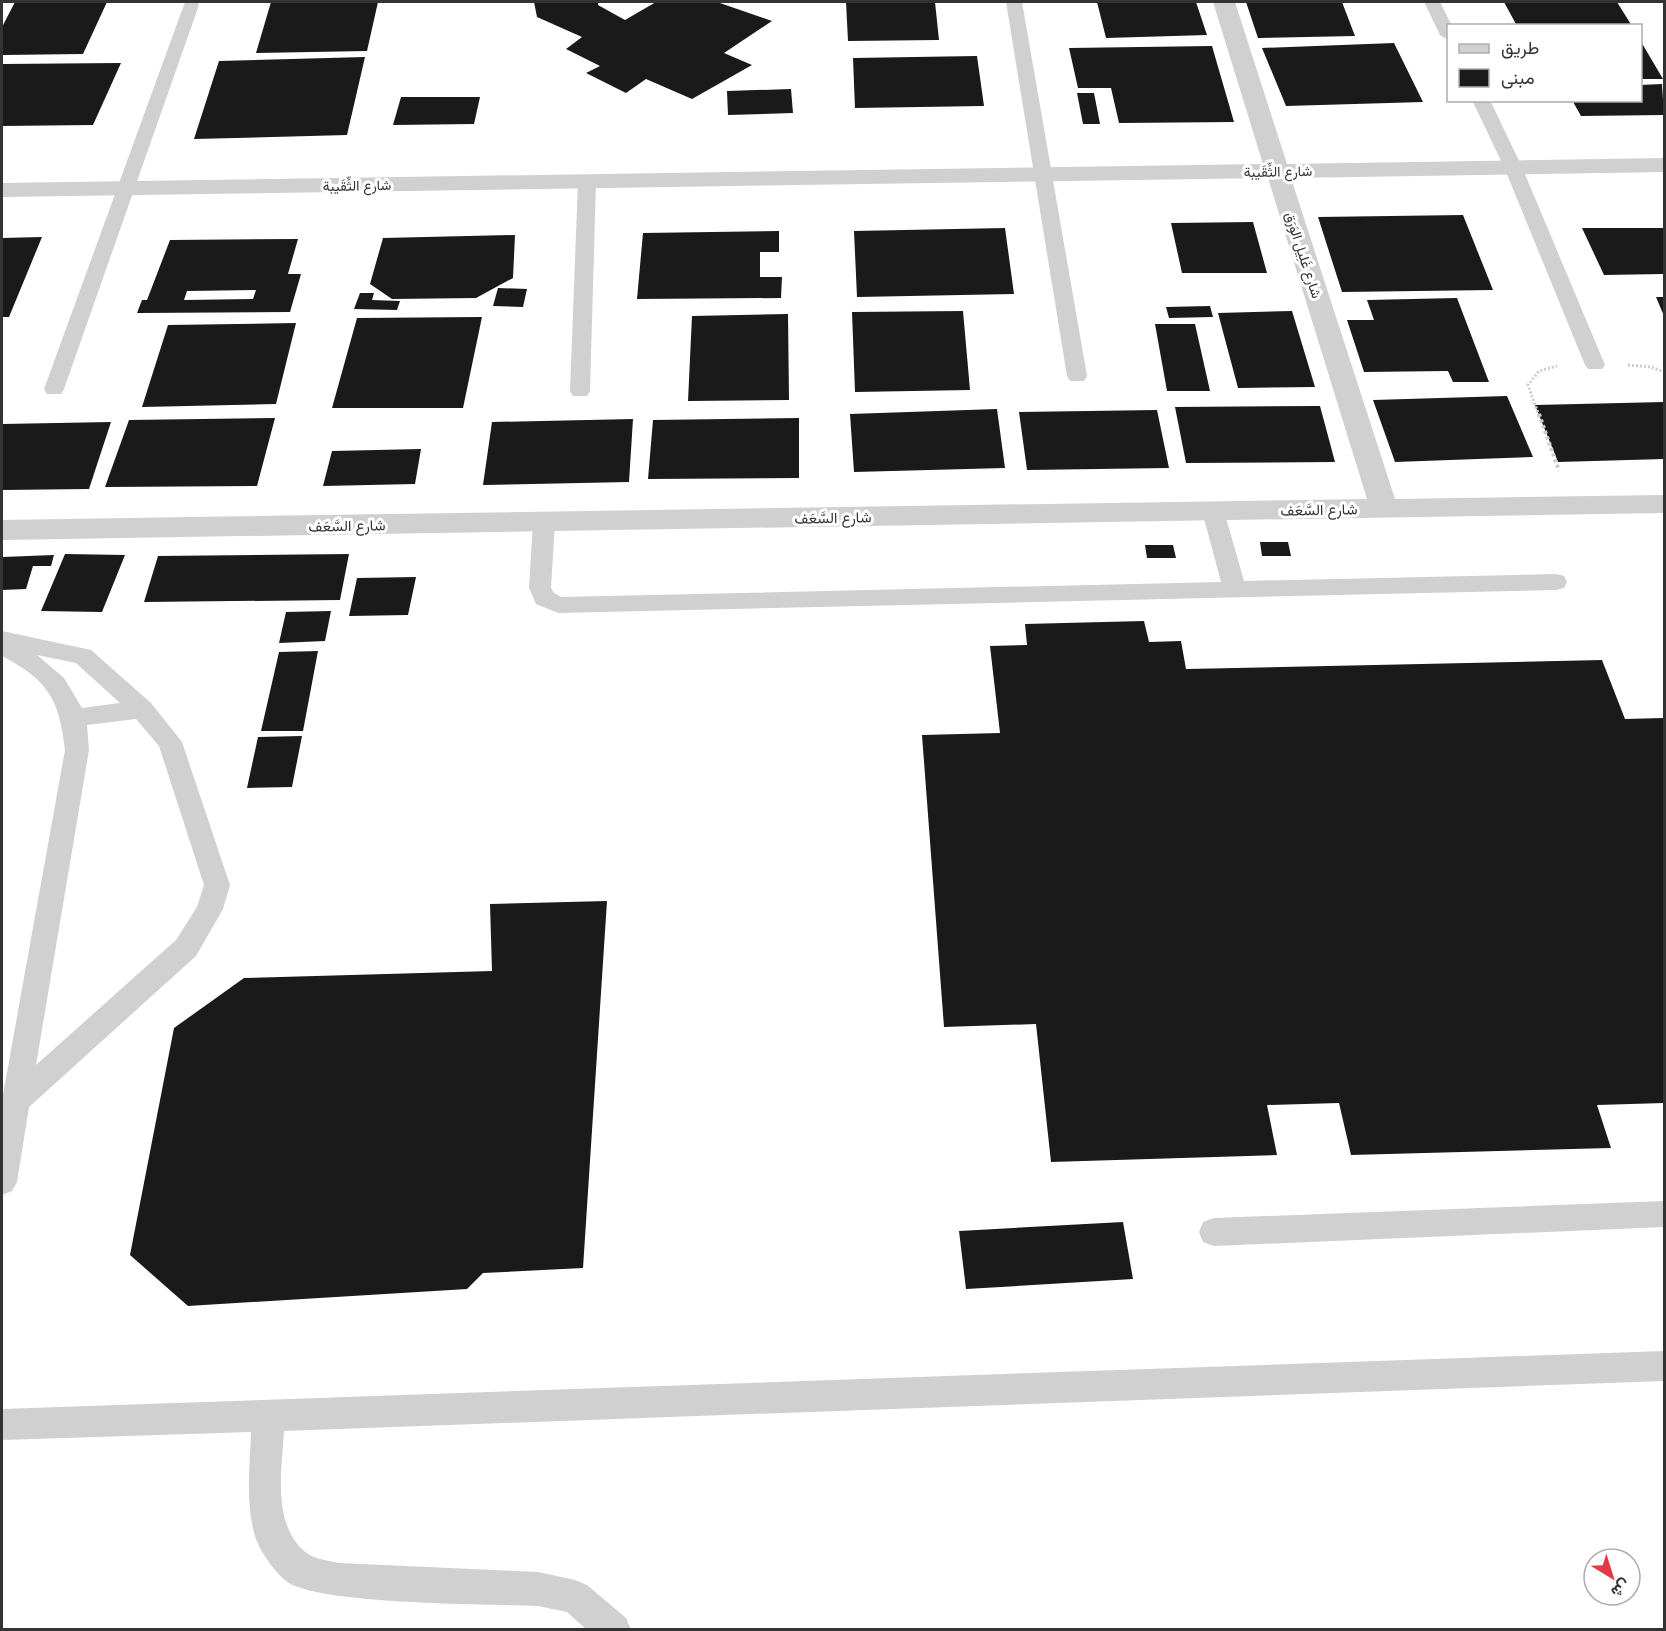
<svg xmlns="http://www.w3.org/2000/svg" width="1666" height="1631" viewBox="0 0 1666 1631" font-family="'Noto Sans',Vazirmatn,sans-serif">
<style>
.building{fill:#1a1a1a;fill-rule:evenodd}
.lines{fill:none;stroke-linecap:round;stroke-linejoin:round}
.path-far1{stroke:#cdcdcd;stroke-width:3;stroke-dasharray:2 2;stroke-linecap:butt}
.path{stroke:#cdcdcd;stroke-width:4;stroke-dasharray:3 3;stroke-linecap:butt}
.lane{fill:#d0d0d0;fill-rule:evenodd}
.street{fill:#d0d0d0;fill-rule:evenodd}
.labels{text-anchor:middle;dominant-baseline:central;stroke-width:6;stroke-linejoin:round;paint-order:stroke}
.far-street-label{font-size:14px;fill:#333;stroke:#fff}
.street-label{font-size:15px;fill:#333;stroke:#fff}
</style>
<rect width="100%" height="100%" fill="#fff"/>
<path class="building" d="M15 2H107L83 54 2 55V27Z
M271 2H378L367 51 256 53Z
M534 2H598V5L625 20 656 2H717L772 21 724 53 752 65 692 99 646 79 626 93 586 73 600 66 566 49 582 37 537 17Z
M846 2H935L939 40 848 41Z
M1097 2H1196L1207 35 1106 38Z
M1246 2H1342L1355 36 1258 38Z
M1504 2H1617L1632 26H1517Z
M1640 40 1663 79H1640Z
M1394 43 1423 102 1286 106 1262 48Z
M1212 46 1234 122 1119 123 1111 88H1078L1069 48Z
M977 56 984 106 855 108 853 58Z
M365 57 347 135 194 139 219 61Z
M121 63 93 125 2 126V64Z
M1662 84 1664 115 1581 116 1572 100H1640V85Z
M791 89 793 113 728 115 727 91Z
M1077 93H1094L1100 124H1083Z
M401 97H480L474 124 393 125Z
M1463 215 1493 290 1342 292 1318 217Z
M1253 222 1267 273H1182L1171 223Z
M1005 228 1014 294 857 297 854 231Z
M1582 228H1664V274L1604 275Z
M779 231V252H760V277H782L781 298 637 299 643 233Z
M515 235 513 278 476 298 392 299 370 284 383 238Z
M42 237 9 317H2V238Z
M298 239 288 274H301L290 312 137 313 142 300H147L170 240ZM256 290 253 299 184 300 187 291Z
M498 288 527 289 523 307 493 306Z
M360 293H374L372 300 400 301 397 310 354 309Z
M1656 297H1664V316Z
M1457 298 1489 382H1453L1448 371 1364 372 1347 320H1374L1367 300Z
M1210 306 1213 317 1169 318 1166 307Z
M963 311 970 390 855 392 852 312Z
M1292 311 1315 387 1238 388 1218 313Z
M788 314 789 400 688 401 692 316Z
M482 317 463 408H332L357 318Z
M296 323 276 404 142 407 168 325Z
M1155 324H1195L1210 391H1167Z
M1507 396 1533 457 1395 462 1373 400Z
M1664 402V459L1558 462 1535 405Z
M1320 406 1335 462 1186 463 1175 407Z
M997 409 1005 468 854 472 850 414Z
M1157 410 1169 468 1027 470 1019 412Z
M275 418 257 486 105 487 129 420Z
M799 418V478L648 479 653 420Z
M633 419 629 482 483 485 492 422Z
M111 422 89 489 2 490V424Z
M421 449 415 484 323 486 332 451Z
M1260 542H1288L1291 556H1262Z
M1145 545H1173L1176 558H1147Z
M65 554 125 555 102 612 41 611Z
M349 554 340 600 144 602 158 556Z
M54 555 51 566H33L26 589 2 590V557Z
M416 577 408 615 349 616 357 578Z
M331 611 325 641 279 643 286 612Z
M1144 621 1149 642 1181 641 1186 669 1602 660 1625 719 1664 718V1103L1597 1105 1611 1148 1351 1155 1339 1103 1267 1105 1277 1155 1051 1162 1036 1024 944 1027 922 735 1000 733 990 646 1027 645 1025 624Z
M318 651 303 731H261L279 652Z
M302 736 292 787 247 788 258 737Z
M607 901 583 1268 483 1273 467 1289 188 1306 130 1255 174 1028 244 978 492 971 490 904Z
M1123 1222 1133 1279 966 1289 959 1231Z"/>
<g class="lines">
<path class="path-far1" d="M1628 365 1651 367 1664 372
M1539 416 1528 385 1539 371 1557 366"/>
<path class="path" d="M1539 414 1559 471"/>
<path class="lane" d="M185 2H197L199 5 64 389 61 394H47L44 389Z
M1006 2H1022L1087 376 1084 381H1070L1067 376Z
M1424 2H1440L1452 26H1448V40L1440 35Z
M1472 100H1490L1522 167 1605 365 1602 369H1588L1585 365 1504 167Z
M587 175 596 181 590 391 587 396H573L570 391 578 181Z
M1213 504 1221 506 1224 511 1244 581 1556 574 1564 576 1567 582 1564 588 1556 590 558 613 536 604 529 588 533 522 536 517 544 515 552 517 555 522 551 588 554 593 561 597 1221 582 1202 511 1205 506Z
M2 631 91 650 151 703 182 742 230 885 223 909 196 956 29 1107 17 1182 12 1191 2 1195V1100L65 750C59 699 49 681 2 656ZM37 655 76 663 120 703 82 708 64 678ZM136 719 159 746 204 885 197 907 176 940 36 1065 89 750 87 725Z
M1664 1201V1227L1214 1246 1203 1242 1199 1232 1203 1222 1214 1218Z
M1664 1351V1381L284 1431C282 1470 271 1527 308 1554 315 1559 330 1561 339 1563L538 1572 575 1580 587 1585 626 1618 631 1630H587L567 1612 538 1606C491 1604 316 1605 286 1581 274 1571 259 1550 255 1536 245 1502 250 1466 251 1432L2 1440V1409Z"/>
<path class="street" d="M1213 2H1235L1287 164 1664 158V172L1291 178 1395 499 1664 495V513L2 540V520L1367 499 1268 178 2 197V183L1263 164Z"/>
</g>
<g class="labels">
<g class="far-street-label">
<text transform="translate(1278 171) rotate(-1)">شارع الثِّقَيبة</text>
<text transform="translate(357 185) rotate(-1)">شارع الثِّقَيبة</text>
<text transform="translate(1304 255) rotate(72)">شارع غَلِيل الوَرَق</text>
</g>
<g class="street-label">
<text transform="translate(1319 509) rotate(-1)">شارع السَّعَف</text>
<text transform="translate(833 517) rotate(-1)">شارع السَّعَف</text>
<text transform="translate(347 525) rotate(-1)">شارع السَّعَف</text>
</g>
</g>
<rect width="1666" height="1631" fill="none" stroke="#333333" stroke-width="6"/>
<rect x="1447" y="24" width="195" height="78" fill="#ffffff" stroke="#adadad" stroke-width="1.5"/>
<rect x="1459" y="44" width="30" height="9" fill="#d0d0d0" stroke="#adadad" stroke-width="1.5"/>
<text x="1501" y="54" font-size="18" fill="#333333">طريق</text>
<rect x="1459" y="69" width="30" height="18" fill="#1a1a1a" stroke="#adadad" stroke-width="1.5"/>
<text x="1501" y="84" font-size="18" fill="#333333">مبنى</text>
<g transform="translate(1612 1577) rotate(142)"><circle r="28" fill="#ffffff" stroke="#adadad" stroke-width="1.5"/>
<path d="M0-4.5L10 22L0 15L-10 22Z" fill="#e63946"/>
<text y="-9" font-size="16" font-weight="bold" text-anchor="middle" fill="#333333">ش</text>
</g>
</svg>
